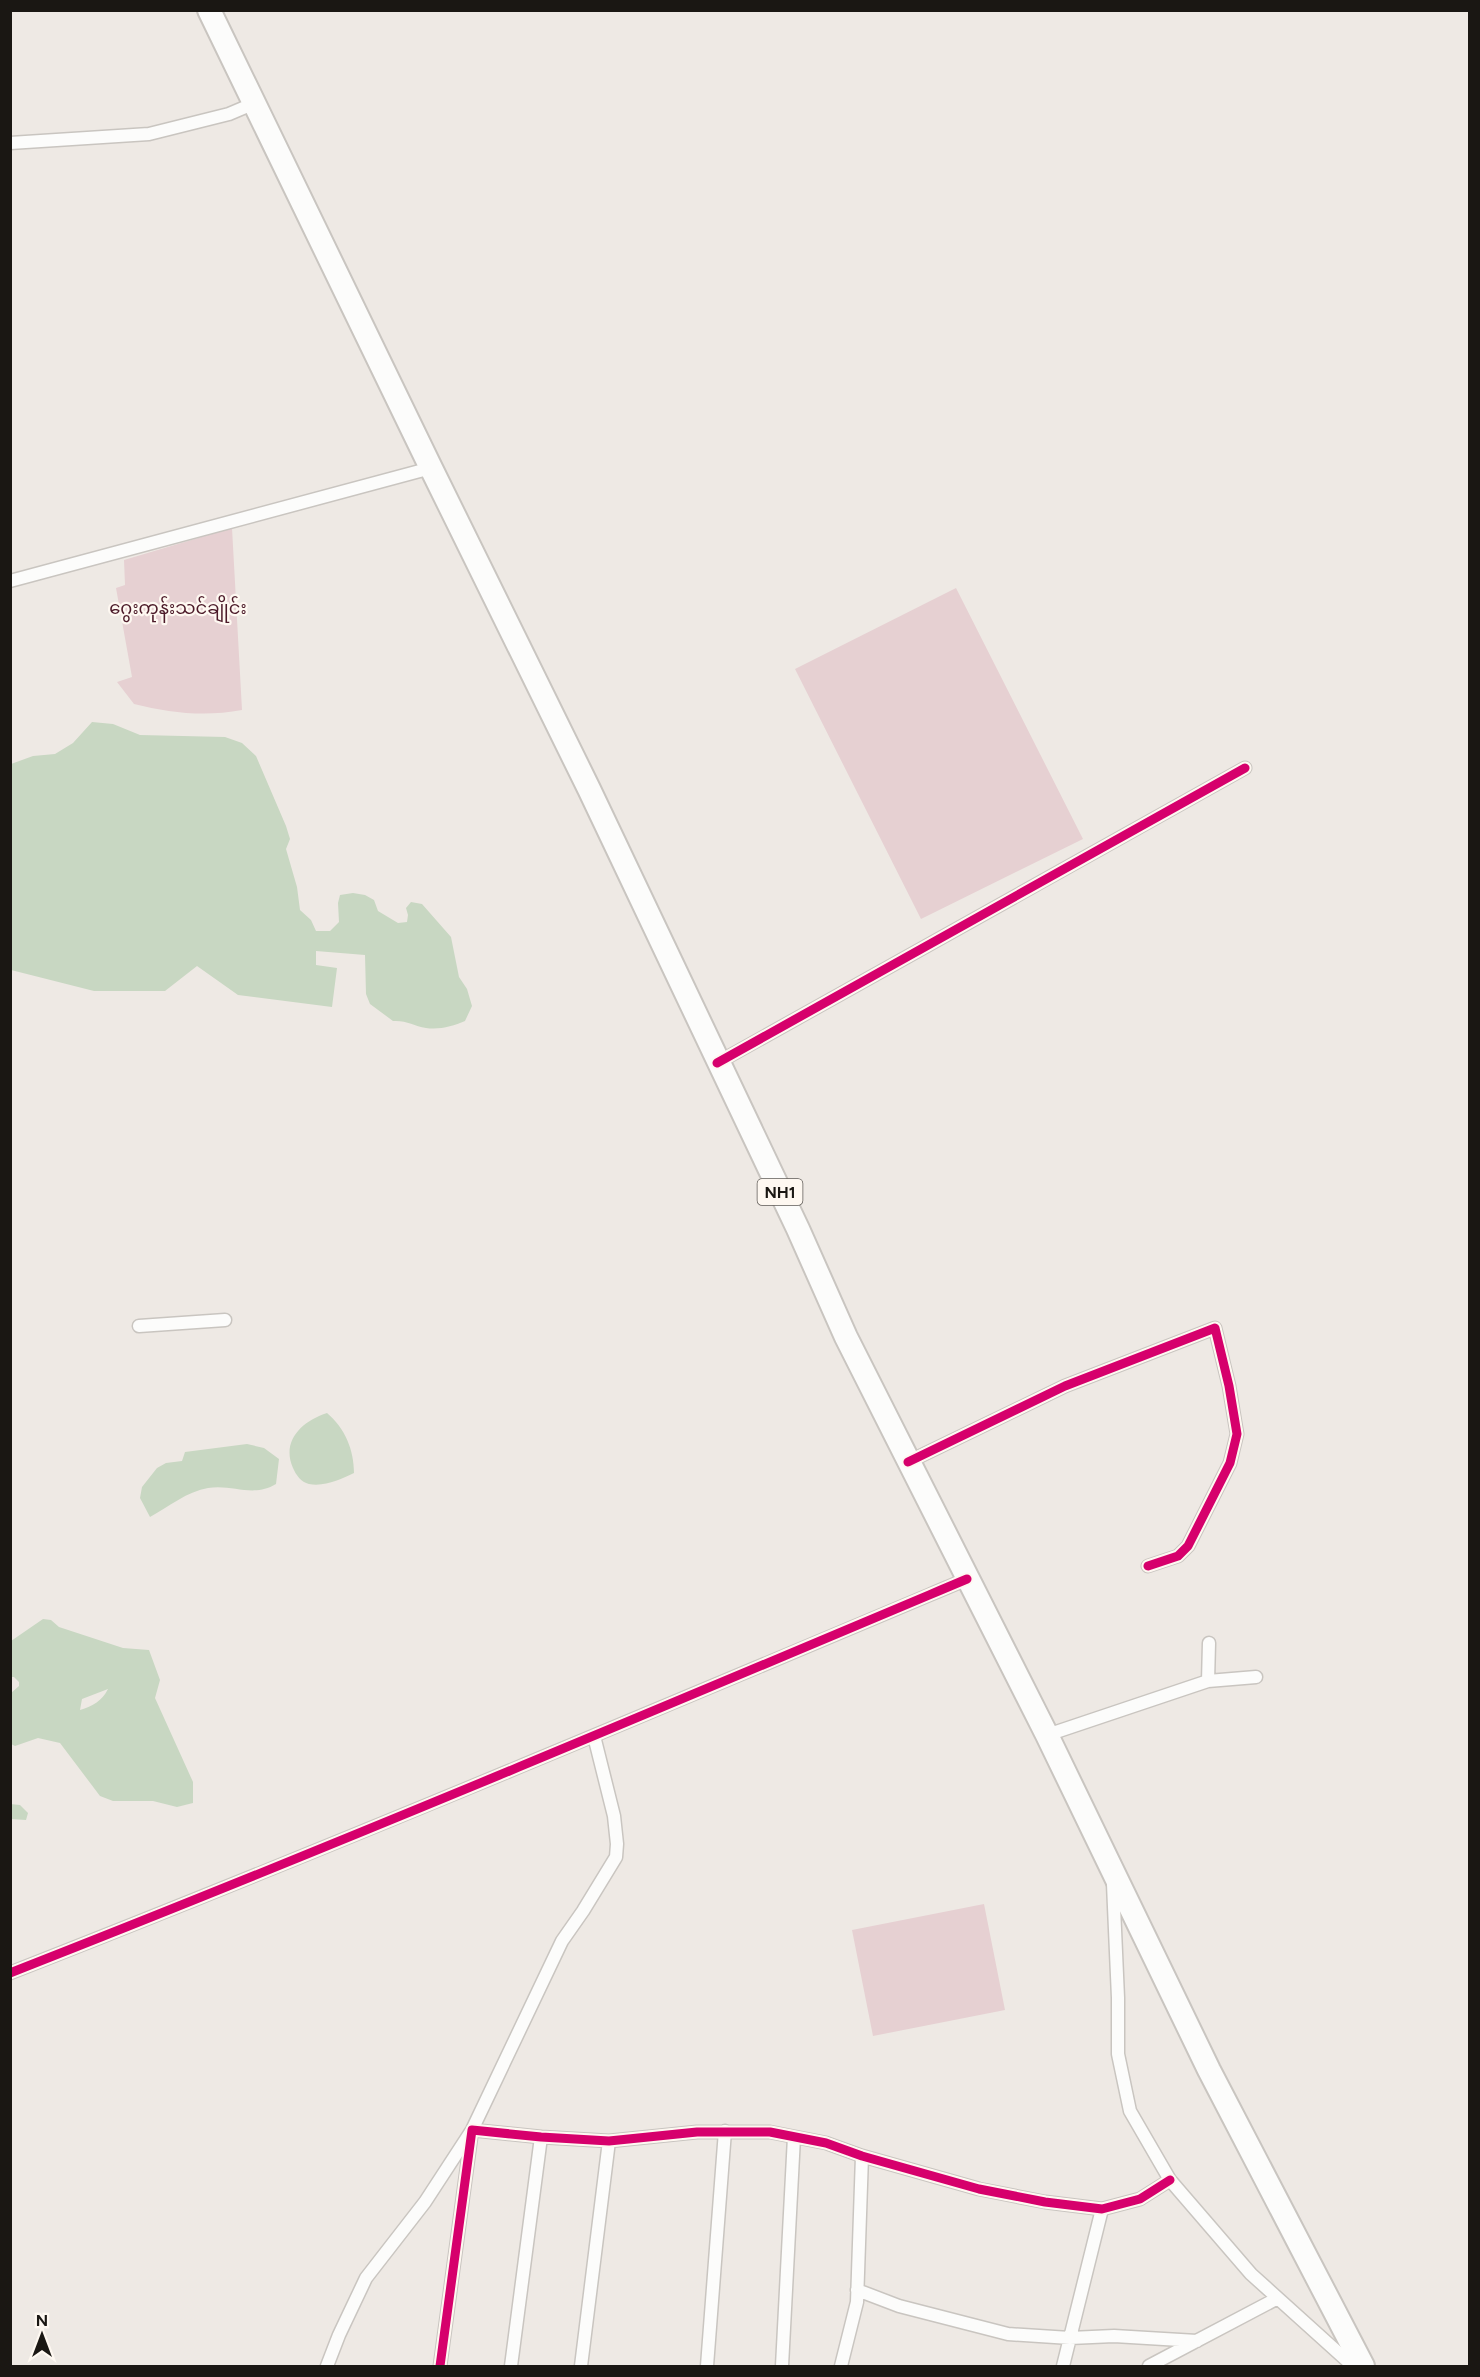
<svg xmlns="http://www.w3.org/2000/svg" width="1480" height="2377" viewBox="0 0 1480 2377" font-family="Figtree,'Noto Sans Myanmar',sans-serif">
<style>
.green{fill:#e6d0d2}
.water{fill:#c8d7c2;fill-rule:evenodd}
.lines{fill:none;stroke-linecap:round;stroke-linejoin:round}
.street-casing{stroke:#c9c5c0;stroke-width:15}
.highway-casing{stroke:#c9c5c0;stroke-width:26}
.street{stroke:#fcfcfb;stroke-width:12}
.highway{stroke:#fcfcfb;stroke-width:22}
.cycleway-casing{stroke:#fef8f1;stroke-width:13}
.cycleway{stroke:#d6006c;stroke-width:9}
.labels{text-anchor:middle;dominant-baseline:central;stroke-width:4.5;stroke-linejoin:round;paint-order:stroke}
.shield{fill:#fef8f1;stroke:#5e5a56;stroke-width:1.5}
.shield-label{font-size:16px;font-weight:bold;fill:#1a1713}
.park-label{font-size:18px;fill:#4c1a29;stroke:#fef8f1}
</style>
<rect width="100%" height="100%" fill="#eee9e4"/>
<path class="green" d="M232 528 242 710C205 717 170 713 134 704L117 682 132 677 116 588 125 585 124 560Z
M956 588 1083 839 921 919 795 669Z
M984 1904 1005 2010 873 2036 852 1930Z"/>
<path class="water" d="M92 722 113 724 140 735 225 737 242 743 256 756 286 826 290 839 286 849 297 887 300 910 311 920 316 931H330L339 922 338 903 340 895 353 893 365 895 374 900 378 911 398 923 407 922 408 915 406 908 411 902 422 904 451 937 459 977 467 989 472 1006 465 1021C453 1026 440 1030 426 1028 414 1026 406 1020 393 1021L370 1004 366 994 365 955 316 951V965L337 968 332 1007 238 995 197 966 165 991H94L11 970V764L33 756 55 754 73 743Z
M327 1413C345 1428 354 1450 354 1473 341 1479 325 1487 309 1484 301 1482 296 1475 293 1468 281 1441 302 1421 327 1413Z
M247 1444 264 1448 279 1459 276 1484C253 1498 233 1484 208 1488 188 1491 168 1507 150 1517L140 1498 142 1487 157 1468 166 1463 182 1461 185 1452Z
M43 1619 51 1620 59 1627 123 1648 149 1650 160 1680 155 1698 193 1782V1803L177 1807 153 1801H113L100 1796 60 1743 38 1738 15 1746 11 1744V1693L19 1686V1682L14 1677H11V1641ZM108 1689C102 1701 93 1706 80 1710L82 1699Z
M10 1804 20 1805 28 1813 26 1820 11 1819Z"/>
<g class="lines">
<defs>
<path id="street" d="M10 143 149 134 229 114 255 103
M10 581 431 468
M717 1063 1245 768
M139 1326 225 1320
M908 1462 1065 1386 1215 1328 1229 1386 1237 1434 1230 1463 1188 1546 1178 1556 1148 1566
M1208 1681 1209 1643
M1047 1735 1208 1681 1256 1677
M1113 1884 1118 1998V2054L1130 2111 1170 2180 1251 2274 1353 2366
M10 1973C332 1847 649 1713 967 1579
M857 2290 899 2306 1008 2334 1070 2338 1114 2336 1197 2341
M327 2366 339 2335 366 2278 425 2202 472 2130 562 1941 583 1911 616 1857 617 1844 614 1816 594 1736
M440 2366 472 2130 541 2137 609 2141 697 2132H770L826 2143 862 2156 979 2189 1045 2202 1102 2209 1140 2199 1170 2180
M511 2366 541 2137
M581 2366 609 2141
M707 2366 725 2131
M782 2366 794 2137
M841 2366 857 2302 862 2156
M1063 2366 1102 2209
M1149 2366 1276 2299"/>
<path id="highway" d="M209 10 431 468 589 789 798 1229 846 1337 1047 1735 1209 2070 1363 2366"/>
</defs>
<use href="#street" class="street-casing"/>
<use href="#highway" class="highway-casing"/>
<use href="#street" class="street"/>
<use href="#highway" class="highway"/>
<defs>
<path id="cycleway" d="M717 1063 1245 768
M908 1462 1065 1386 1215 1328 1229 1386 1237 1434 1230 1463 1188 1546 1178 1556 1148 1566
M10 1973C332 1847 649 1713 967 1579
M440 2366 472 2130 541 2137 609 2141 697 2132H770L826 2143 862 2156 979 2189 1045 2202 1102 2209 1140 2199 1170 2180"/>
</defs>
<use href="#cycleway" class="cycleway-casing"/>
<use href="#cycleway" class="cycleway"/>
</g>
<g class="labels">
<rect class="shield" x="757.5" y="1179" width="45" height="26" rx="4.5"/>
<g class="shield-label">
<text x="780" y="1192">NH1</text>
</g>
<g class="park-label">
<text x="178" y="608">ဂွေးကုန်းသင်ချိုင်း</text>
</g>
</g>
<rect width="1480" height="2377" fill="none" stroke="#1a1713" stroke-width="24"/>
<g transform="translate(42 2335)" stroke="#fef8f1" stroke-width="4.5" paint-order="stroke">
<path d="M0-4.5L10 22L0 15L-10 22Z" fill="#1a1713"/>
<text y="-9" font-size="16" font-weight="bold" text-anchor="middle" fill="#1a1713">N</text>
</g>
</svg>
